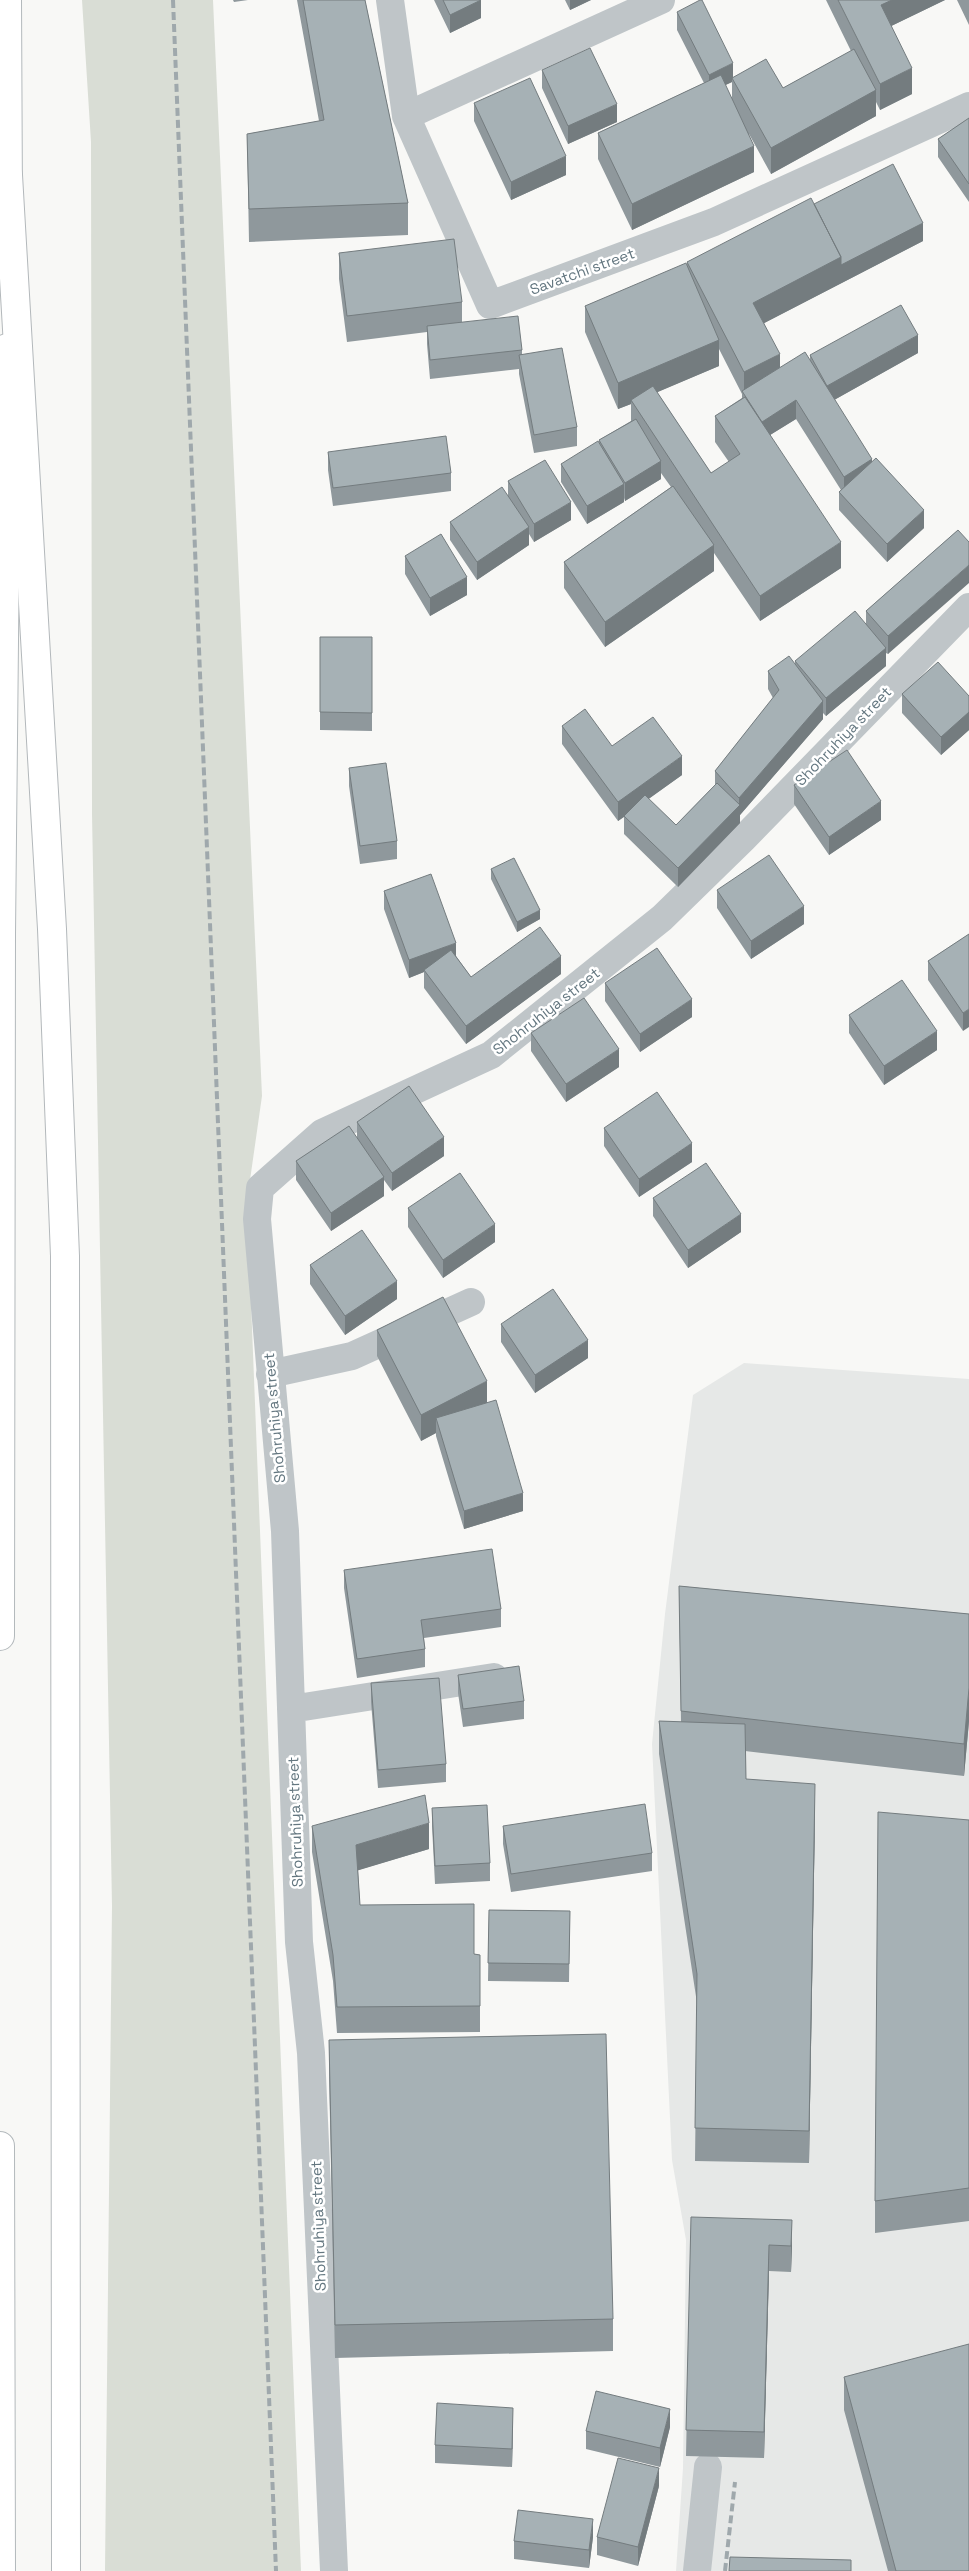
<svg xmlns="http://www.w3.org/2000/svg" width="969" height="2571" viewBox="0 0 969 2571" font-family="'Space Grotesk',sans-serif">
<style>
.built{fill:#e6e8e7}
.green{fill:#d9ddd5}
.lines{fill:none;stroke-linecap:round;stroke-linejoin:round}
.major-casing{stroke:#b3b9bc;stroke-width:30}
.highway-casing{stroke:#b3b8bb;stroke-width:30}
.minor{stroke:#bfc5c8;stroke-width:28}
.major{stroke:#fff;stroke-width:28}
.highway{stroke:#fff;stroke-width:28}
.rail{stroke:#9fa8ac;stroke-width:4;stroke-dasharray:8 4;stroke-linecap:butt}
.wall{fill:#8f989c;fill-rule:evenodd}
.shaded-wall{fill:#747c7f}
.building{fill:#a6b1b5;stroke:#747c7f}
.labels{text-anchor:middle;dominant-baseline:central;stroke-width:5;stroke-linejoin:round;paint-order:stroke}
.street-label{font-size:15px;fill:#647780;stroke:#fff}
</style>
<rect width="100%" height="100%" fill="#f8f8f6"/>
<path class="built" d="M744 1363 969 1379V2571H676L683 2468 686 2240 672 2160 652 1744 665 1614 693 1395Z"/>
<path class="green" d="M82 0H213L262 1096 247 1201 301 2571H105L112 1906 92 814 91 142Z"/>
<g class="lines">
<defs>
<path id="major" d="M7 0 8 200
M0 1636 1 935 7 348
M0 2146 1 2571"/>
<path id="highway" d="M8 175 52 929 65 1256 66 2571"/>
</defs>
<use href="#major" class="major-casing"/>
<use href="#highway" class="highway-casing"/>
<path class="minor" d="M390 0 406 116 490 305 714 222 969 106
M406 116 661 0
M270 1374 352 1356 471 1302
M291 1709 494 1677
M334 2571 311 2053 299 1942 285 1531 257 1219 260 1188 322 1133 491 1055 662 918 743 839 969 607
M697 2571 708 2467"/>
<use href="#major" class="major"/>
<use href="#highway" class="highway"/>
<path class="rail" d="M173 0 276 2571
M725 2571 735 2482"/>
</g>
<path class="wall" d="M233 0H248L234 2Z
M297 0H365L408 203V235L249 242 247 134 319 121Z
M434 0H481V18L450 33Z
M565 0H591L570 10Z
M826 0H945L891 26 912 94 880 110 876 102V116L771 174 749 134 754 172 632 230 598 159V133L704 83 677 30V12L733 77 783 88 851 51ZM732 82V99L725 85Z
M957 0H969V25Z
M542 70 617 122 568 144 542 88Z
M474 103 566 175 511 200 474 121Z
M969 118V202L938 157V139Z
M814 204 923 241 764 323 780 368 810 361V355L918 353 834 400 872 462 924 528 887 562 839 510V492L841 490 796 419 770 435 841 568 760 621 714 553V571L605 647 564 588V562L671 487 661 473V479L625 501 624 498V502L587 524 561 482V464L599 444V440L631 421V404L618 409 585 332V306L687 267V262ZM719 349 742 394V398L715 416V442L729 462 711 473 657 392 719 366Z
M339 253 462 302V322L522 350V355L577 427V446L534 453 519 374V369L430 379 427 344V332L347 342 339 279Z
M328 452 451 473V491L333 506 328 470Z
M508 481 571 520 534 542 529 534V545L477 580 450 540V522L508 496Z
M958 530 888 654 886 653V666L826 716 823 713V719L740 815V823L678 887 624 834V817L618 821 562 744V726L682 775 648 799 676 825 715 785V771L773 698 768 689V671L795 664V661L866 623V611Z
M405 556 467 595 430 616 405 574Z
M320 637H372V731L320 730Z
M902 694 969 696V730L941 755 902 713Z
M349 768 397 841V859L360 864 349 786Z
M794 785 881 820 829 855 794 804Z
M491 869 540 919 517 932 491 879Z
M717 890 804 924 751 959 717 908Z
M384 891 456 956 471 977 561 974 466 1044 424 988V972L409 978 384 909Z
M969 934 963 1031 928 980V961Z
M605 983 692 1017 640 1052 605 1001Z
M849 1015 937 1050 884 1085 849 1033Z
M531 1033 619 1067 566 1102 531 1051Z
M357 1122 444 1156 392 1191 384 1180V1196L331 1231 296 1180V1161L357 1138Z
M604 1128 692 1162 639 1197 604 1146Z
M653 1198 741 1232 688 1268 653 1216Z
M408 1208 495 1242 443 1278 408 1227Z
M310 1265 397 1299 345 1335 310 1284Z
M501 1324 588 1358 535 1393 501 1342Z
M377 1330 487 1403 523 1511 464 1529 436 1436V1433L421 1441 377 1356Z
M344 1570 501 1609V1627L424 1638 425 1649V1667L357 1678 344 1588Z
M679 1586 969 1614V1721L964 1776 745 1751 746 1779 815 1816 809 2163 695 2161 697 2003 659 1754V1721L681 1722Z
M458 1675 524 1701V1719L463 1727 458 1693Z
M371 1683 446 1764V1782L378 1788 371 1702Z
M432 1808 490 1863V1881L435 1884 432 1826Z
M969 1820V2221L875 2233V2201Z
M312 1826 429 1849 358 1870 360 1905 474 1954 480 1955V2032L337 2033 333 1981 312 1852Z
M503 1826 652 1853V1871L511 1892 503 1844Z
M489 1910 570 1911 569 1982 488 1981Z
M329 2040 613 2319V2351L335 2358 329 2072Z
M691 2217 792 2246 791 2272 769 2271 764 2458 686 2456Z
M844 2377 969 2571H888L844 2410Z
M513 2426 512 2467 435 2463V2445Z
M670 2427 660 2467 586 2449V2431Z
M659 2486 638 2566 597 2555V2537Z
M593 2537 589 2568 514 2559V2541Z"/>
<path class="shaded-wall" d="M481 0V18L450 33V15Z
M570 0H591L570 10Z
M892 0H945L881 31V5Z
M733 63V80L732 78V82L709 93V75Z
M912 68V94L880 110V84Z
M876 90V116L771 174V148Z
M617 104V122L568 144V126Z
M754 146V172L632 230V204Z
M566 156V175L511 200V182Z
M923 223V241L753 329V303L841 257Z
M918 335V353L827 404V386Z
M719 340V366L632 403 631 400V404L618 409V383Z
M780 354V380L744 394V372Z
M796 400V419L762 440V422Z
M872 459V478L844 495V477Z
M661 461V479L625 501V483Z
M624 484V502L587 524V506Z
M571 502V520L534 542V524Z
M924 510V528L887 562V544Z
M529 527V545L477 580V562Z
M841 542V568L760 621V596Z
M714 545V571L605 647V622Z
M969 565V583L888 654V636Z
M467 577V595L430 616V598Z
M886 648V666L826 716V698Z
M823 701V719L740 815V823L678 887V868L739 806V798Z
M969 712V730L941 755V737Z
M682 756V775L618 821V802Z
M881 801V820L829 855V837Z
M804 906V924L751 959V941Z
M540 910V919L517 932V922Z
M456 943V961L424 970V972L409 978V960Z
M561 956V974L466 1044V1026Z
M692 999V1017L640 1052V1034Z
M969 1009V1027L963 1031V1013Z
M937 1031V1050L884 1085V1066Z
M619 1049V1067L566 1102V1084Z
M444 1137V1156L392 1191V1173Z
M692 1143V1162L639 1197V1179Z
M384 1177V1196L331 1231V1213Z
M741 1214V1232L688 1268V1250Z
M495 1224V1242L443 1278V1260Z
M397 1281V1299L345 1335V1316Z
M588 1340V1358L535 1393V1375Z
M487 1381V1407L436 1418V1433L421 1441V1415Z
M523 1493V1511L464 1529V1511Z
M969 1688V1721L964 1776V1744Z
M815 1784V1816L809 2163V2131Z
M429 1823V1849L356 1871V1845Z
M792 2220V2246L791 2272V2246Z
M769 2245V2271L764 2458V2432Z
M513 2408V2426L512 2467V2449Z
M670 2409V2427L660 2467V2448Z
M659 2468V2486L638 2566V2547Z
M593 2519V2537L589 2568V2550Z"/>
<path class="building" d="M303 0H365L408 203 249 209 247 134 324 120Z
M443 0H481L450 15Z
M700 0H702L733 63 709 75 677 12Z
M838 0H892L881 5 912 68 880 84Z
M590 48 617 104 568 126 542 70Z
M854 49 876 90 771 148 732 78 766 59 783 88Z
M721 75 754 146 632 204 598 133Z
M530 78 566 156 511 182 474 103Z
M969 118V184L938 139Z
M893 164 923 223 841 265V257L814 204Z
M811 198 841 257 753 303 780 354 744 372 687 262Z
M454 239 462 302 347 316 339 253Z
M686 263 719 340 618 383 585 306Z
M901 305 918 335 827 386 810 355Z
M518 316 522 350 430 360 427 326Z
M562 348 577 427 534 435 519 355Z
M805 352 872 459 844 477 796 400 762 422 742 391Z
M653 386 711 473 740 454 715 416 745 397 841 542 760 596 631 400Z
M636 419 661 461 625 483 599 440Z
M446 436 451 473 333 488 328 452Z
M598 441 624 484 587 506 561 464Z
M876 458 924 510 887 544 839 492Z
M545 460 571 502 534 524 508 481Z
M673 486 714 545 605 622 564 562Z
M502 487 529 527 477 562 450 522Z
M958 530 969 542V565L888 636 866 611Z
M441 534 467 577 430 598 405 556Z
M855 611 886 648 826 698 795 661Z
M320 637H372V713L320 712Z
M789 656 823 701 739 798 715 771 779 690 768 671Z
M938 662 969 696V712L941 737 902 694Z
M585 709 612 746 653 717 682 756 618 802 562 726Z
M847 750 881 801 829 837 794 785Z
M386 763 397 841 360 846 349 768Z
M717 783 740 805 678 868 624 816 645 795 676 825Z
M769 855 804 906 751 941 717 890Z
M514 858 540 910 517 922 491 869Z
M431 874 456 943 409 960 384 891Z
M540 927 561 956 466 1026 424 970 451 950 471 977Z
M969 934V1009L963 1013 928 961Z
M657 948 692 999 640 1034 605 983Z
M902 980 937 1031 884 1066 849 1015Z
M584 998 619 1049 566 1084 531 1033Z
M409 1086 444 1137 392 1173 357 1122Z
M657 1092 692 1143 639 1179 604 1128Z
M349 1126 384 1177 331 1213 296 1161Z
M706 1163 741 1214 688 1250 653 1198Z
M460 1173 495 1224 443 1260 408 1208Z
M362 1230 397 1281 345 1316 310 1265Z
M553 1289 588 1340 535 1375 501 1324Z
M443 1297 487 1381 421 1415 377 1330Z
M496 1400 523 1493 464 1511 436 1418Z
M492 1549 501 1609 421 1620 425 1649 357 1659 344 1570Z
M679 1586 969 1614V1688L964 1744 681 1711Z
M519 1666 524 1701 463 1709 458 1675Z
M439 1678 446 1764 378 1770 371 1683Z
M659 1721 745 1724 746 1779 815 1784 809 2131 695 2128 697 1974Z
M425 1795 429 1823 356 1845 360 1905 474 1904V1954L480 1955V2006L337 2007 333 1955 312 1826Z
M645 1804 652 1853 511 1874 503 1826Z
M487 1805 490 1863 435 1866 432 1808Z
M878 1812 969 1820V2188L875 2201Z
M489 1910 570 1911 569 1964 488 1963Z
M606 2034 613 2319 335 2325 329 2040Z
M691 2217 792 2220 791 2246 769 2245 764 2432 686 2430Z
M969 2344V2571H896L844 2377Z
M596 2391 670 2409 660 2448 586 2431Z
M437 2403 513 2408 512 2449 435 2445Z
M618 2458 659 2468 638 2547 597 2537Z
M518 2510 593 2519 589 2550 514 2541Z
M730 2557 851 2560V2571H729Z"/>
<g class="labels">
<g class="street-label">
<text transform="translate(582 271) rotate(-20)">Savatchi street</text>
<text transform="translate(843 736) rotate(-46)">Shohruhiya street</text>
<text transform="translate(546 1011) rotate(-38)">Shohruhiya street</text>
<text transform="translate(274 1418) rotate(-95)">Shohruhiya street</text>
<text transform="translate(295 1822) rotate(-92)">Shohruhiya street</text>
<text transform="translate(318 2226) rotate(-92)">Shohruhiya street</text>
</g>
</g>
</svg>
